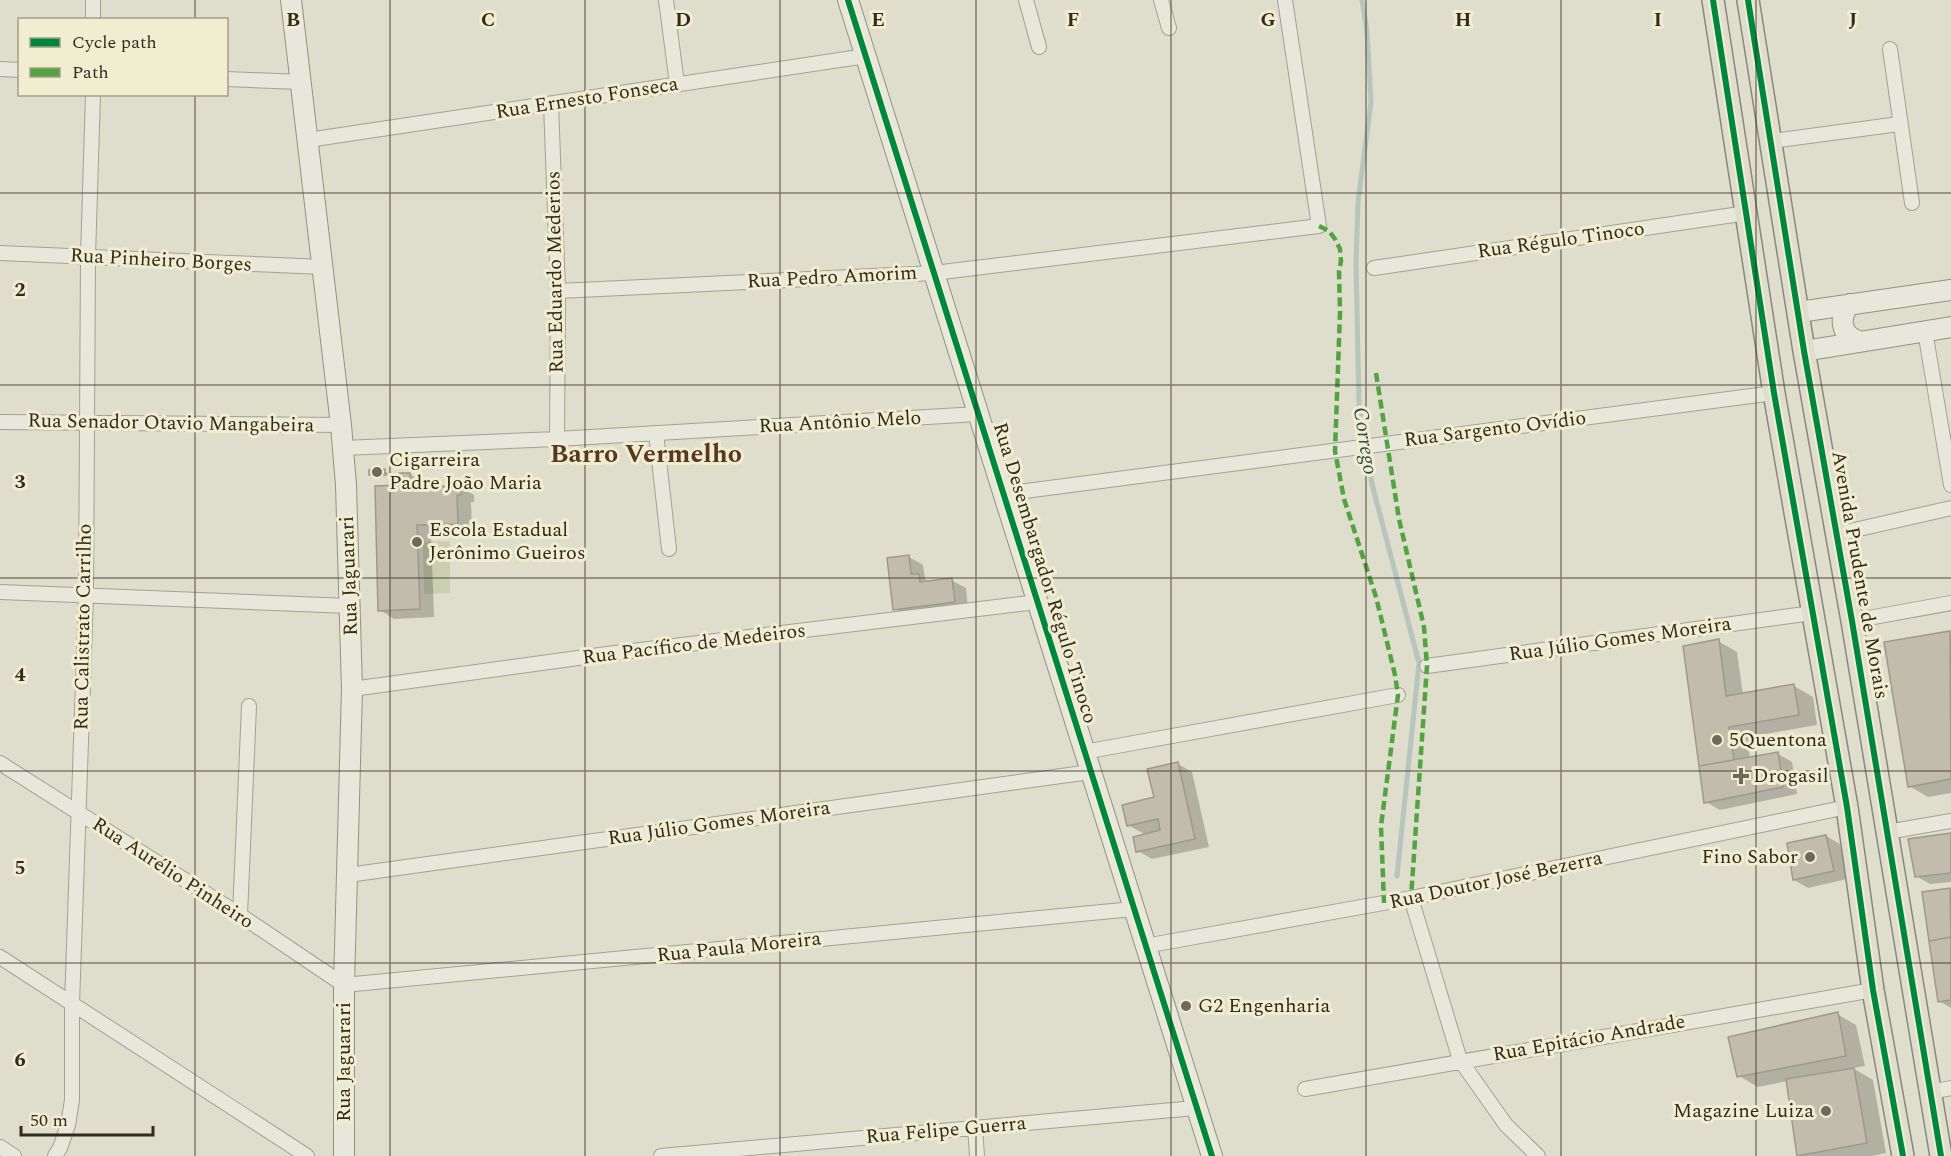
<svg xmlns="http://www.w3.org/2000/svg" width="1951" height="1156" viewBox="0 0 1951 1156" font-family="Spectral,serif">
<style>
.pitch{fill:#c9cfaf}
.shadow{fill:#0003}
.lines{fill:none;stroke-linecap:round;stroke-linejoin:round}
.stream{stroke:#b6c5be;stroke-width:5}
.building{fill:#c2bcac;stroke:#9e998b;stroke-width:1.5}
.street-casing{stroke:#a4a194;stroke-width:16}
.secondary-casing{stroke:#949184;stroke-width:22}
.primary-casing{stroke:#8a877b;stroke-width:24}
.street{stroke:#e8e7dc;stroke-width:14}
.secondary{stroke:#e8e7dc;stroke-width:20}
.primary{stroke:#dfddce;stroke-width:21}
.quiet{stroke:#52a441;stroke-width:4.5;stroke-dasharray:9 4.5;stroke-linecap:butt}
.cycleway-casing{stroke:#f0edd1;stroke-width:10}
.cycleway{stroke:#00873e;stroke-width:6}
.grid{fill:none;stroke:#312b1e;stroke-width:1.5;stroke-opacity:0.55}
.poi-dot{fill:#6e695b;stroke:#f0edd1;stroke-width:2}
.labels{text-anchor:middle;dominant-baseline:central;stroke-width:6;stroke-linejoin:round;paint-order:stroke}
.street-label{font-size:20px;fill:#312b1e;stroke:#f0edd1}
.poi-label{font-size:20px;fill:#312b1e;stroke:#f0edd1;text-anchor:start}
.water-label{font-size:21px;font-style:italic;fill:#2f4b4f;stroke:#f0edd1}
.district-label{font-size:26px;font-weight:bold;fill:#583823;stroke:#f0edd1}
.grid-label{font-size:20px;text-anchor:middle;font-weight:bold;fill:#312b1e;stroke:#f0edd1;stroke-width:6;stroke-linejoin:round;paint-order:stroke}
</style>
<rect width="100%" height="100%" fill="#dfddcb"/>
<path class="pitch" d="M450 541V593L424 594 423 542Z"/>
<path class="shadow" d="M384 471 388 473 389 476 375 477 371 474Z
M410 474 424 483V488L460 487 474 495V502H471L472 532 431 533 434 617 394 619 380 610 401 486Z
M909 557 923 565 925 579 930 582 951 580 966 588 968 609 909 617 895 609Z
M1949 633 1951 634V793L1928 797 1909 786Z
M1718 641 1737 652 1743 695 1794 686 1813 697 1817 725 1748 737 1750 759 1778 754 1792 762 1797 794 1720 810 1706 802Z
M1178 764 1192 772 1209 847 1152 859 1138 851 1146 835 1128 825 1155 799Z
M1951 835V882L1930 884 1916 876Z
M1826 836 1840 844 1847 879 1808 888 1794 880Z
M1949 890 1951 891V1008L1939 1001Z
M1837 1014 1856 1025 1865 1066 1853 1068 1873 1080 1886 1153 1872 1156H1798L1788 1081 1758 1087 1739 1076Z"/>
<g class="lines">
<path class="stream" d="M1362 0 1367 31 1371 102 1358 202 1356 263 1359 406 1372 484 1419 663 1397 876"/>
</g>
<path class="building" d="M385 469V474L369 475V470Z
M399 473H410V487L461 486V495H457L458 524 417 525 420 609 378 611 375 486 399 485Z
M909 555 911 574H919L920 582 952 578 955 602 893 610 887 558Z
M1950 631 1951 779 1908 787 1884 642Z
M1719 639 1726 696 1794 684 1799 715 1729 727 1734 760 1699 766 1683 646Z
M1778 752 1783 787 1704 803 1699 766Z
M1178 762 1195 839 1136 852 1133 837 1160 830 1158 819 1127 826 1122 805 1154 797 1147 769Z
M1951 833V873L1915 877 1908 839Z
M1826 835 1834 871 1793 880 1787 843Z
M1950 888 1951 937 1929 941 1922 892Z
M1951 937V1000L1938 1002 1929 941Z
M1838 1012 1846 1056 1737 1077 1728 1037Z
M1854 1068 1867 1143 1797 1156 1786 1079Z"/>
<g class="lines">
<defs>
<path id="street" d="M93 0V20
M666 0 677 84
M1026 0 1039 47
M1161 0 1169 28
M1890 49 1912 203
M0 69 20 70
M226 79 301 82
M551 104 558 291 557 439
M308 140 866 56
M1772 141 1899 124
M0 253 322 267
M1374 268 1747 213
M558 291 934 273 1319 226 1285 0
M1925 331 1951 485
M0 422 341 425
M656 433 669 549
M343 448 557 439 978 414
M1003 494 1774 393
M1837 534 1951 508
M0 592 350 606
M1852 621 1951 603
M1427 666 1812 613
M352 689 607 654 1037 602
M1084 752 1398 695
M0 763 240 915 344 985 1133 909
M1887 832 1951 821
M348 875 1090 772
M1411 898 1460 1060 1506 1125 1538 1156
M240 915 249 706
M1145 946 1411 898 1847 807
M0 957 307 1156
M1305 1089 1873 990
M1930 1092 1951 1088
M975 1127 977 1156
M0 1147 14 1156
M55 1156 60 1148 68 1125 72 1100V1005L86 595 88 257 93 94
M661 1156 1195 1108"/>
<path id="secondary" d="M291 0 341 425 346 485 352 689 344 985V1156
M848 0 1212 1156
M1850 304C1838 318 1841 335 1858 341
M1799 312 1951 290
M1804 351 1951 327"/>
<path id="primary" d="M1713 0 1774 393 1847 807 1873 990 1903 1156
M1748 0 1804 351 1852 621 1941 1156"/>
</defs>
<use href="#street" class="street-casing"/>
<use href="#secondary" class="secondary-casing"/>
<use href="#primary" class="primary-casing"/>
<use href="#street" class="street"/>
<use href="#secondary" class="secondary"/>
<use href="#primary" class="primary"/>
<path class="quiet" d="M1319 226 1329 231 1335 239 1340 249 1341 261 1339 271 1340 312 1335 451 1344 499 1376 597 1395 675 1398 695 1381 826 1384 903
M1376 373 1399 519 1424 627 1427 666 1411 898"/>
<defs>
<path id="cycleway" d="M848 0 1212 1156
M1713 0 1774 393 1847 807 1873 990 1903 1156
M1748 0 1804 351 1852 621 1941 1156"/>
</defs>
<use href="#cycleway" class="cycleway-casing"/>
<use href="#cycleway" class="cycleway"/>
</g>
<path class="grid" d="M195 0V20M390 0V1156M585 0V1156M780 0V1156M976 0V1156M1171 0V1156M1366 0V1156M1561 0V1156M1756 0V1156M195 94V1156M0 193H1951M0 385H1951M0 578H1951M0 771H1951M0 963H1951"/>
<g class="poi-dot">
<circle cx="377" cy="472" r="6"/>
<circle cx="417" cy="542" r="6"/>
<circle cx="1717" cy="740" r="6"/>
<path d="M1738 767h6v6h6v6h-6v6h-6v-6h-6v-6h6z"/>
<circle cx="1810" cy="857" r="6"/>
<circle cx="1186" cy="1006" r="6"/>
<circle cx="1826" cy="1111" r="6"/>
</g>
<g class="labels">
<g class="street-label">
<text transform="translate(587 98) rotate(-9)">Rua Ernesto Fonseca</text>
<text transform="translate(1561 240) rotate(-8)">Rua Régulo Tinoco</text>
<text transform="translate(161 260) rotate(3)">Rua Pinheiro Borges</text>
<text transform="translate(555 272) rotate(-91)">Rua Eduardo Mederios</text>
<text transform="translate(832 277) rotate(-3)">Rua Pedro Amorim</text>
<text transform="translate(840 422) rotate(-3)">Rua Antônio Melo</text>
<text transform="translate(171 423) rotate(1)">Rua Senador Otavio Mangabeira</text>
<text transform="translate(1495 429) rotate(-7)">Rua Sargento Ovídio</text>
<text transform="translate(1045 573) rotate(73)">Rua Desembargador Régulo Tinoco</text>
<text transform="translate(1860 575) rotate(80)">Avenida Prudente de Morais</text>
<text transform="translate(349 576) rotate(-92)">Rua Jaguarari</text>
<text transform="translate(83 627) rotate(-89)">Rua Calistrato Carrilho</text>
<text transform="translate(1620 639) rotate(-8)">Rua Júlio Gomes Moreira</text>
<text transform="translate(694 644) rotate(-7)">Rua Pacífico de Medeiros</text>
<text transform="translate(719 823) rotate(-8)">Rua Júlio Gomes Moreira</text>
<text transform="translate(173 873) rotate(33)">Rua Aurélio Pinheiro</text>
<text transform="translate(1496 880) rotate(-12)">Rua Doutor José Bezerra</text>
<text transform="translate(739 947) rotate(-6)">Rua Paula Moreira</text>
<text transform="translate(1589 1038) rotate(-10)">Rua Epitácio Andrade</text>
<text transform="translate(344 1062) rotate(-90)">Rua Jaguarari</text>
<text transform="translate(946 1130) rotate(-5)">Rua Felipe Guerra</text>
</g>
<g class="poi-label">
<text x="389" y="460">Cigarreira<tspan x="389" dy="23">Padre João Maria</tspan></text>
<text x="429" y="530">Escola Estadual<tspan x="429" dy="23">Jerônimo Gueiros</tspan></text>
<text x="1729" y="740">5Quentona</text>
<text x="1753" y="776">Drogasil</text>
<text x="1798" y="857" text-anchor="end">Fino Sabor</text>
<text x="1198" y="1006">G2 Engenharia</text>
<text x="1814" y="1111" text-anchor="end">Magazine Luiza</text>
</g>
<g class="water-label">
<text transform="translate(1365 441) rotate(81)">Corrego</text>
</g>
<g class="district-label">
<text x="646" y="454">Barro Vermelho</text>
</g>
</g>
<g class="grid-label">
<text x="293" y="26">B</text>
<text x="488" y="26">C</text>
<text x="683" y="26">D</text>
<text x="878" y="26">E</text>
<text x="1073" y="26">F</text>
<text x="1268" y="26">G</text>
<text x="1463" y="26">H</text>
<text x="1658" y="26">I</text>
<text x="1853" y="26">J</text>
<text x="20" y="296">2</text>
<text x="20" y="488">3</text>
<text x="20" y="681">4</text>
<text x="20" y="874">5</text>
<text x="20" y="1066">6</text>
</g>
<rect x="18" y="18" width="210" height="78" fill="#f0edd1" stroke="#a49f89" stroke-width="1.5"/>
<rect x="30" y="38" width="30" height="9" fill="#00873e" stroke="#a49f89" stroke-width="1.5"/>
<text x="72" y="48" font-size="18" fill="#312b1e">Cycle path</text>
<rect x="30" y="68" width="30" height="9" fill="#52a441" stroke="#a49f89" stroke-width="1.5"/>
<text x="72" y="78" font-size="18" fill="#312b1e">Path</text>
<path d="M21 1126v9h132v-9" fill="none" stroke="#312b1e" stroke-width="3"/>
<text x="30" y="1126" font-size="18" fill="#312b1e" stroke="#f0edd1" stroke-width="4.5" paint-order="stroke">50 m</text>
</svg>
